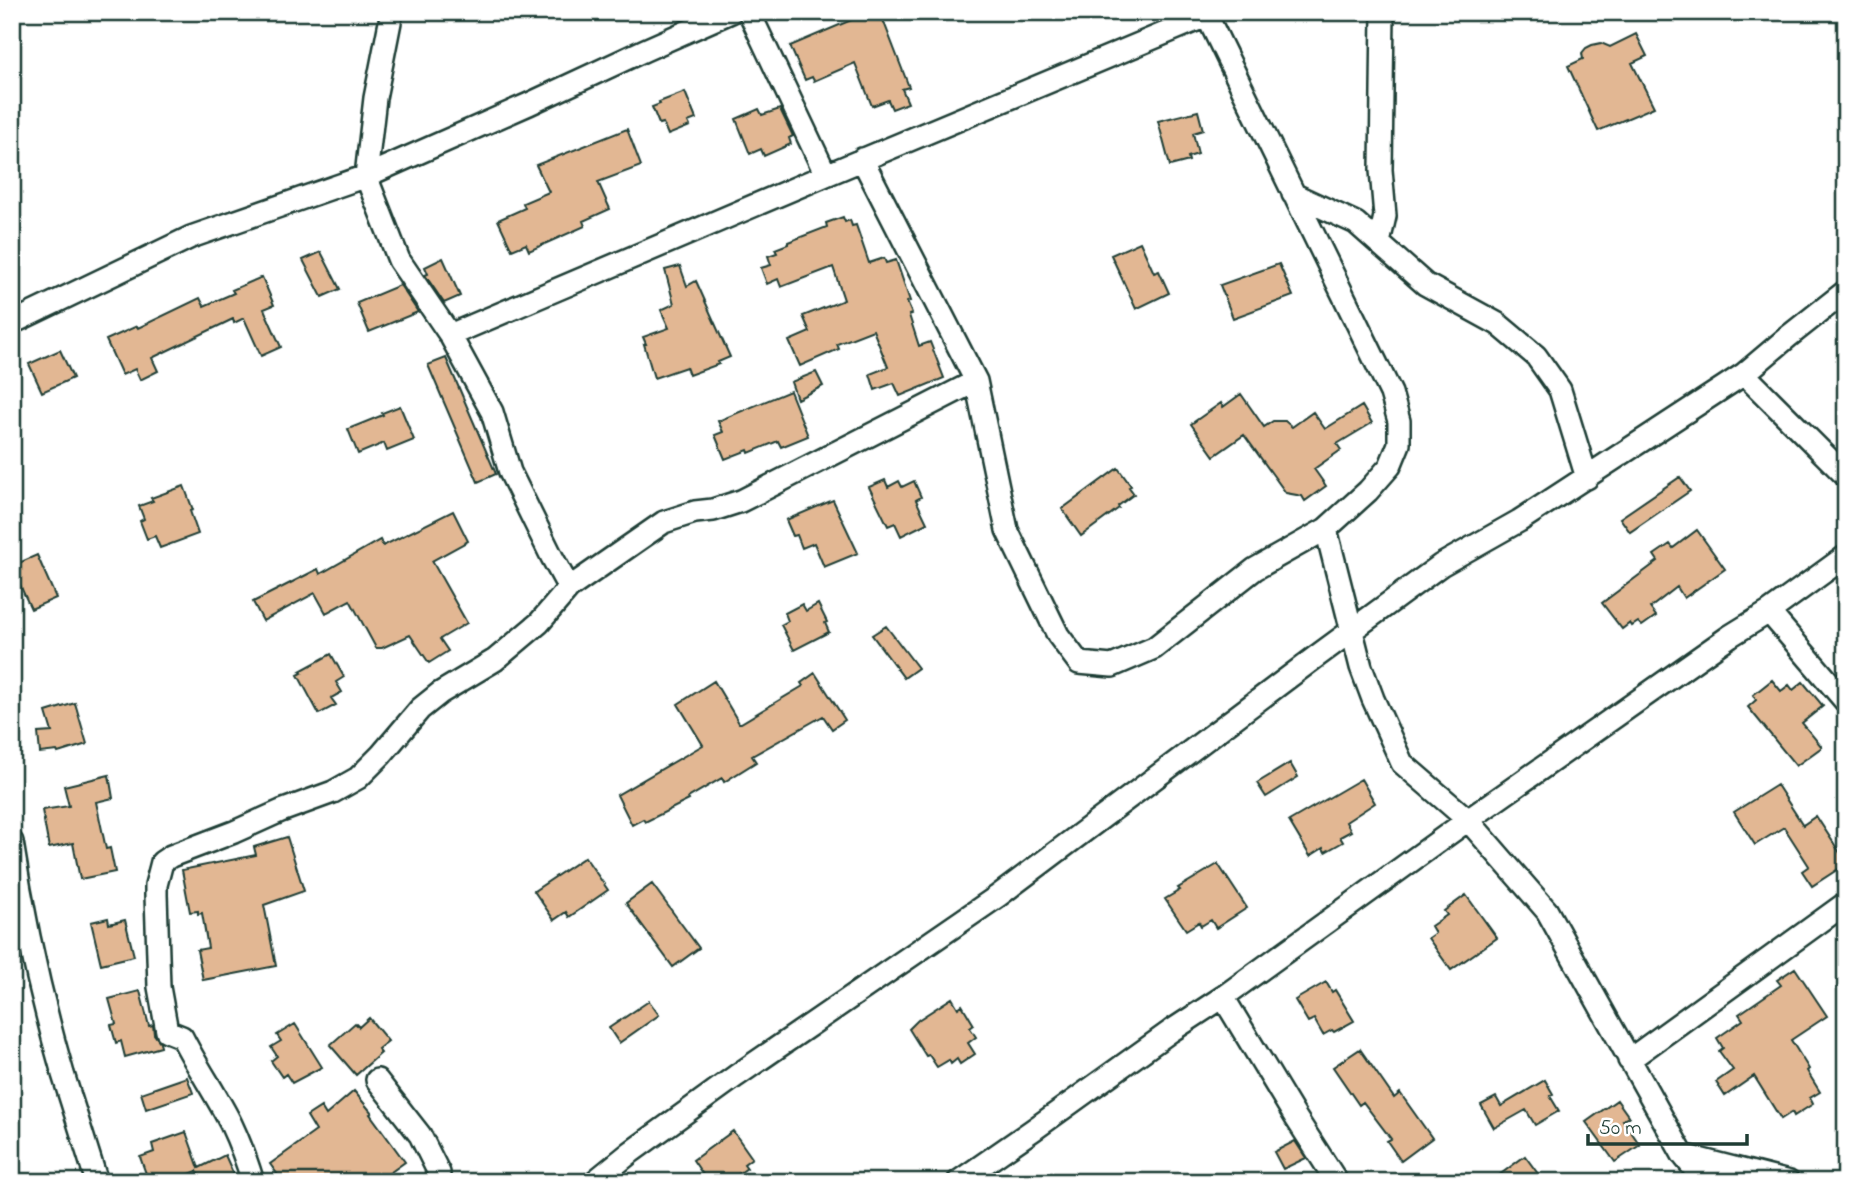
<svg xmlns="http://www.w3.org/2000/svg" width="1858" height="1194" viewBox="0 0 1858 1194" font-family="'Indie Flower',sans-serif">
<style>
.building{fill:#e2b793;stroke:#1f3d34;stroke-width:2}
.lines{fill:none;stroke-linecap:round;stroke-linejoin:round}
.street-casing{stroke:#1f3d34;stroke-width:26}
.street{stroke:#fff;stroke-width:21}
</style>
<rect width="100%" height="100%" fill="#fff"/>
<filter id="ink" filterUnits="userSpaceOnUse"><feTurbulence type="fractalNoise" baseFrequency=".0143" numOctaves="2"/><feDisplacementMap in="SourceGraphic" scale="14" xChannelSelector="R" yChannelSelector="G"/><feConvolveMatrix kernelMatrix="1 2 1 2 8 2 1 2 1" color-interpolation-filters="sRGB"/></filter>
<g filter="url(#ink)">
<path class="building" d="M870 12H880L909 87 902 89 908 103 892 109 888 100 872 106 855 63 814 81 812 77 805 80 790 46Z
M1636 34 1647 56 1632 63 1654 107 1598 131 1568 66 1583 59 1582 53 1586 48 1592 45 1601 43 1610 47Z
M685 92 696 119 688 122 690 126 668 135 663 123 659 124 652 107 660 104 659 102Z
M759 109 762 115 780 109 793 136 789 138 791 144 764 156 761 149 750 154 736 119Z
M1198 111 1203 130 1193 133 1198 154 1188 157 1189 161 1170 166 1158 121Z
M627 129 641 166 598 182 610 209 583 221 585 226 529 251 526 244 512 250 498 220 525 208 523 203 549 192 536 165Z
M843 217 845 222 850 220 852 226 856 225 869 263 884 258 886 263 896 260 910 301 907 302 912 314 909 315 919 346 930 342 944 378 900 396 894 383 875 390 870 374 888 367 873 330 837 344 839 349 800 366 789 341 810 332 803 316 844 300 833 267 781 287 778 279 767 284 761 268 771 265 768 256 777 253 775 249 788 244V242L827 227 826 223Z
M1140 242 1154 273 1159 271 1169 293 1136 309 1111 255Z
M321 252 340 289 322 297 303 260Z
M443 258 460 296 444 303 425 275 428 274 425 267Z
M1279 264 1293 296 1233 318 1220 285Z
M680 266 687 286 696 281 730 357 718 362 719 364 689 375 686 367 654 378 644 344H646L643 337 669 328 661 310 674 304 665 270Z
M262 277 274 305 264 309 281 347 261 356 244 318 234 323 233 319 152 358 158 371 140 380 135 369 122 375 106 340 137 326 138 328 200 298 204 306 234 293 232 290Z
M400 285 418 312 369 332 357 303Z
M60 350 73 378 42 392 29 364Z
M446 358 496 474 478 482 428 365Z
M816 372 823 386 797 399 791 382Z
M790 391 808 436 781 447 778 441 749 453 748 450 725 459 715 435 723 432 718 421Z
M1241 394 1264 427 1273 421H1285L1292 427 1313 412 1325 429 1362 406 1372 423 1337 444 1341 450 1314 469 1326 486 1305 501 1302 496 1286 493 1244 435 1214 456 1191 424 1221 403 1223 407Z
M400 406 414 440 387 451 384 443 358 454 348 429 383 415 382 413Z
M1118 468 1131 486 1129 487 1134 494 1118 506 1119 508 1081 536 1062 509Z
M1680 477 1690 491 1630 532 1620 518Z
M885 480 888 487 899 481 902 487 914 481 921 497 916 500 927 523 901 536 895 523 888 526 869 487Z
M184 486 193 510 190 511 198 534 160 548 155 536 147 539 140 521 144 519 139 506 153 501 151 498Z
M833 500 858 553 824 567 814 543 802 548 797 535 793 536 786 520Z
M453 511 468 541 432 561 467 623 440 639 448 651 429 663 410 635 382 648H376L350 600 326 613 315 593 263 621 253 602 318 569 320 574 380 540 383 546Z
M1697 530 1725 569 1684 598 1677 587 1650 608 1656 616 1642 626 1638 622 1632 626 1630 623 1622 629 1602 603 1658 561 1654 555 1670 544 1673 548Z
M37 555 56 598 31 609 19 583 16 584 12 575V566Z
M802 604 806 611 818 604 827 622 825 623 829 632 794 650 781 625 788 621 785 613Z
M886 626 918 668 904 678 872 635Z
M331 654 344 677 336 682 342 692 331 698 336 705 319 714 298 675 302 673 300 671Z
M815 673 845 720 832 729 823 716 752 756 756 762 724 782 722 778 688 798 689 800 645 822 643 819 632 825 617 795 703 745 678 704 714 681 739 723H741L803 686 801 683Z
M1772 680 1781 691 1789 685 1793 690 1803 682 1823 706 1802 723 1822 747 1796 766 1748 707 1756 700 1753 695Z
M75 703 87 744 58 753 57 751 40 753 38 733 52 732 46 712Z
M1290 763 1298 777 1266 797 1257 783Z
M109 775 113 798 96 802 106 849 110 848 115 872 80 879 73 843 49 848 42 810 69 806 64 786Z
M1361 779 1375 803 1346 822 1351 831 1340 837 1343 842 1325 852 1323 848 1310 856 1289 821Z
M1777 785 1803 825 1816 816 1846 862V864L1812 886 1802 871 1809 866 1784 827 1755 845 1734 812Z
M287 837 304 891 264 905 276 966 203 980 197 950 208 948 202 913 198 914V911L190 912 182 870 256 855 254 847Z
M585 857 608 890 569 917 566 912 554 920 534 891Z
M1218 864 1247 908 1216 928 1211 920 1201 926 1199 922 1186 930 1165 899 1180 890 1178 888Z
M652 884 699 948 673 967 626 903Z
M1466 895 1497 938 1451 970 1428 938 1435 933 1431 926 1447 915 1444 911Z
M108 918 109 924 125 920 134 956 101 964 91 922Z
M1795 968 1827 1016 1791 1040 1809 1069 1807 1071 1820 1092 1810 1098 1813 1104 1794 1116 1792 1112 1781 1119 1754 1076 1725 1096 1716 1082 1733 1070 1719 1051 1723 1048 1717 1038 1743 1020 1739 1014 1781 985 1777 980Z
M1326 982 1332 992 1335 990 1354 1021 1334 1032 1332 1030 1323 1035 1314 1019 1308 1022 1295 1000Z
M140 991 149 1026 153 1025 154 1034 160 1042 161 1047 125 1057 121 1041 116 1043 111 1025 116 1024 109 999Z
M952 998 958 1008 962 1005 974 1025 970 1028 976 1037 968 1043 975 1054 960 1064 957 1059 951 1064 949 1060 937 1067 929 1055 926 1056 909 1029 918 1020Z
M649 1001 659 1015 619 1043 609 1028Z
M369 1018 388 1041 378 1049 381 1053 356 1075 330 1045 355 1023 359 1027Z
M295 1024 322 1067 292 1083 286 1074 282 1077 271 1061 277 1056 271 1047 281 1041 277 1035Z
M1360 1049 1394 1098 1400 1093 1432 1138 1401 1161 1387 1141 1391 1139 1363 1102 1359 1105 1333 1067Z
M187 1077 193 1093 146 1109 141 1093Z
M1545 1080 1553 1094 1550 1096 1559 1111 1535 1125 1526 1110 1494 1128 1481 1105 1496 1097 1501 1106Z
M354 1091 372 1113 370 1114 405 1162 377 1182H283L270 1164 316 1131 307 1116 321 1107 326 1115Z
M1617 1100 1629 1117 1623 1120 1640 1145 1615 1162 1586 1122Z
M733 1131 752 1158 744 1164 747 1168 727 1182H708L693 1160Z
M186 1132 199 1168 225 1155 234 1175 221 1182H202L197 1171 169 1182H149L140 1157 154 1152 152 1144Z
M1295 1141 1306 1158 1283 1169 1274 1152Z
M1525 1156 1544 1182H1490Z"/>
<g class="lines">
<defs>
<path id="street" d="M392 12 375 98 366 176 399 260 450 335 492 412 510 472 552 557 569 588
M749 12 826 175 1206 16
M862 159 976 381 1007 530 1058 635 1079 663 1112 666 1154 648 1255 569 1326 529 1368 491 1390 466 1399 444V421L1391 393 1205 12
M1293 194 1356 223 1425 284 1498 324 1536 356 1560 390 1587 478
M1379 243 1385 216 1381 170 1383 12
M12 323 191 237 366 176 529 104 645 50 731 12
M450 335 826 175
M1744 374 1846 476
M1326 529 1361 667 1373 699 1402 763 1468 820 1547 911 1683 1155 1705 1182
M1769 612 1846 702
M12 842C24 920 41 998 63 1074 74 1110 86 1146 97 1182
M1223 997 1296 1118 1337 1182
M1629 1060 1846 903
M377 1080 420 1135 439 1173 437 1182
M1683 1155 1789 1182
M253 1182C247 1162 240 1143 231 1124 216 1094 197 1067 182 1037L167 1031 159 987 156 895V885L162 862 171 856 234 832 281 811 333 792 358 778 381 755 420 709 440 693 495 660 539 623 569 588 664 522 695 512 713 510 741 501 976 381
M594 1182 631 1152 736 1076 998 896 1317 656 1441 565 1519 521 1744 374 1789 336 1846 291
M958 1182 1033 1130 1171 1031 1223 997 1468 820 1730 636 1769 612 1846 556"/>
</defs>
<use href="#street" class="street-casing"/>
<use href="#street" class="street"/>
</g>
</g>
<rect width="1858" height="1194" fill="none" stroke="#fff" stroke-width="42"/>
<rect x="21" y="21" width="1816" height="1152" fill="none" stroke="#1f3d34" stroke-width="2.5" filter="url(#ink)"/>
<path d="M1588 1134v10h159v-10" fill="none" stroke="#1f3d34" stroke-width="3.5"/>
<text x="1599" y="1134" font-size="21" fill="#1f3d34" stroke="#ffffff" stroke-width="5" paint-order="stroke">50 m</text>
</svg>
